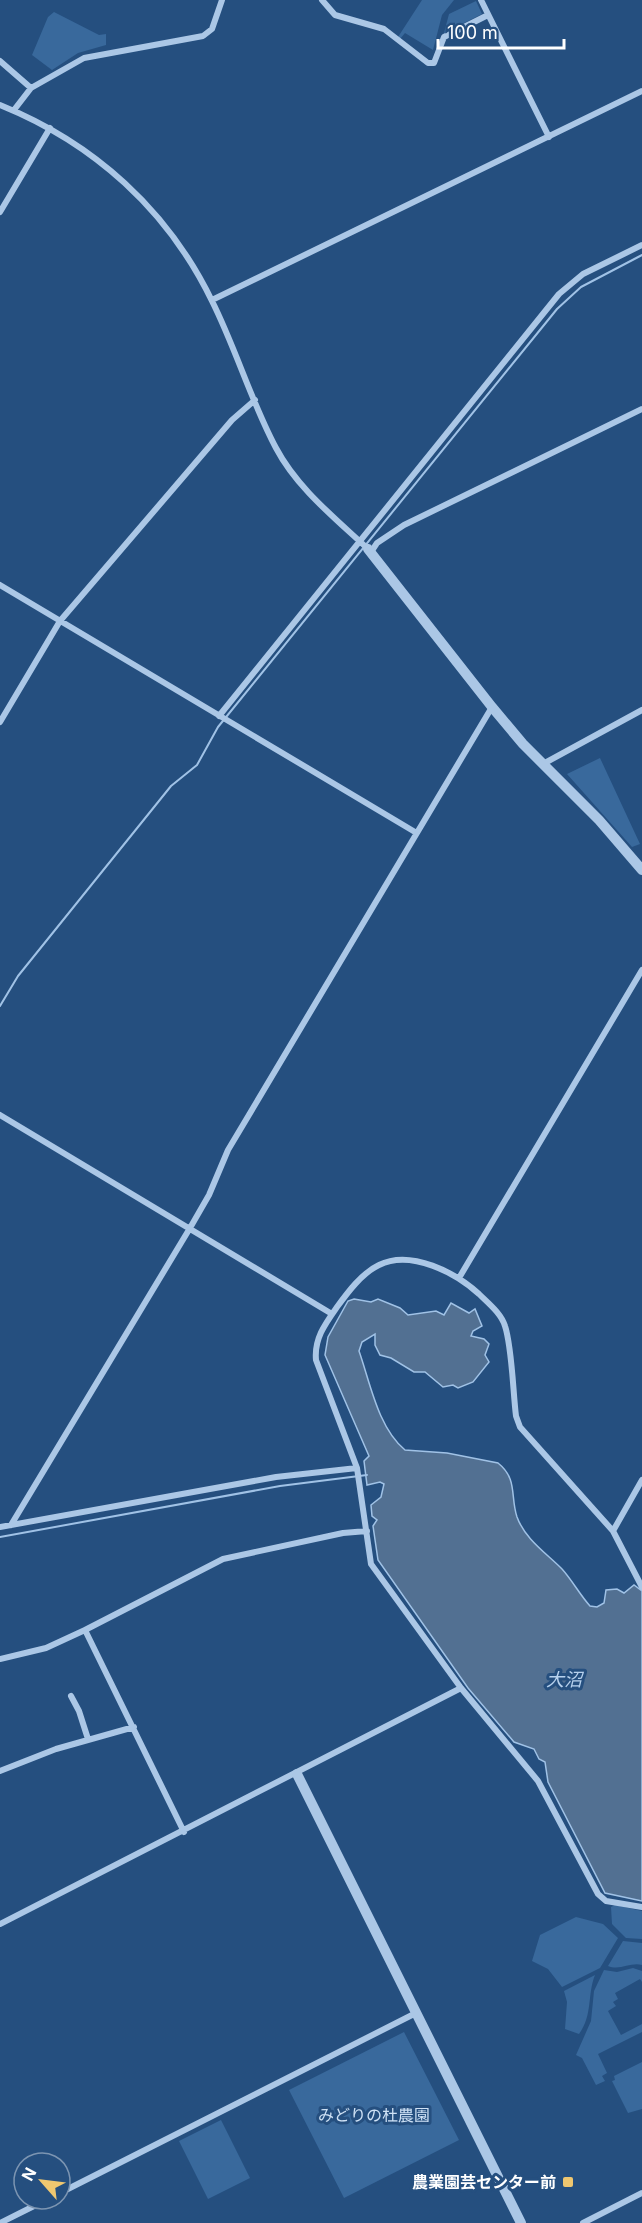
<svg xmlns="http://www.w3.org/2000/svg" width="642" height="2223" viewBox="0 0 642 2223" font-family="Inter,'Noto Sans JP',sans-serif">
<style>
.green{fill:#39699c}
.water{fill:#527092;stroke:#a0c2e6;stroke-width:1.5}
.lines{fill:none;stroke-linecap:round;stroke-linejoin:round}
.stream{stroke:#a0c2e6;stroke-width:2}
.minor{stroke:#abc7e6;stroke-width:6}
.tertiary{stroke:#abc7e6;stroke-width:10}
.poi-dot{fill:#efc770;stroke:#254f7f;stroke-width:2}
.labels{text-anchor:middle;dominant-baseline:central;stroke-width:6;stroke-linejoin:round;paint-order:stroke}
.park-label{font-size:16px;fill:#cee1f5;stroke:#254f7f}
.poi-label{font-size:16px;font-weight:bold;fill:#fff;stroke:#254f7f;text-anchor:end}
.water-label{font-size:18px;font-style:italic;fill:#b7d1ed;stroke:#254f7f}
</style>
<rect width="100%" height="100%" fill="#254f7f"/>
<path class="green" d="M422 0H454L442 15 433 50 405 33 400 39 398 37Z
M476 1 482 14 444 33 449 14Z
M54 12 99 35 106 34V45L78 53 52 70 32 55 48 17Z
M600 758 640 844 632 847 567 774Z
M615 1905 642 1911V1939L626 1938 612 1924 611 1907Z
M576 1917 603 1924 618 1938 600 1968 562 1987 548 1969 532 1961 540 1935Z
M623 1941 642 1943V1965C630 1962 620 1971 608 1966Z
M633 1968 642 1971V1982L640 1979 615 1993 618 1999 613 2002 616 2006 608 2011 621 2035 642 2024V2032L598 2054 607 2073 602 2076 605 2081 596 2085 582 2058 576 2055 591 2021 594 1991 604 1970 617 1972Z
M595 1975C587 1995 593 2015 579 2034L565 2029 567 2002 564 1991Z
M404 2032 459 2140 344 2198 289 2090Z
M642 2062V2109L628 2113 612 2081 615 2080 614 2076Z
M221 2120 250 2178 208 2199 179 2141Z"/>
<path class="water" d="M354 1299 371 1302 378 1299 400 1308 408 1315 436 1311 444 1315 451 1303 469 1313 475 1309 482 1326 473 1331 471 1336 484 1339 489 1344 485 1355 489 1362 473 1382 458 1388 453 1385 443 1387 425 1372H414L391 1358 380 1355 375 1345V1334L362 1342 359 1351C370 1382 378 1428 405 1450L447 1453 498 1463C518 1479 510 1496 517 1517 525 1539 546 1553 562 1569 572 1580 580 1595 590 1606L597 1607 604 1603 606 1590 617 1589 624 1593 634 1585 642 1591V1901L605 1893 548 1782 545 1762 539 1759 534 1749 514 1742 468 1688 378 1560 373 1526 377 1520 372 1516 371 1505 381 1497 384 1484 380 1482 367 1485 364 1461 369 1456 325 1355 328 1337 348 1301Z"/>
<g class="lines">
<path class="stream" d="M0 1006 18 976 171 786 197 765 218 727 557 309 581 287 642 255
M0 1537 280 1486 367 1475"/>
<path class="minor" d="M322 0 335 15 384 29 428 63H434L444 37 488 15
M481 0 549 137
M0 61 31 88
M0 105C94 143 168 210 212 301 236 349 251 401 276 448 297 488 335 518 368 549
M14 110 31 88 84 58 203 36 212 29 222 0
M0 212 50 128
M212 300 642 91
M371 552 377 543 404 525 642 409
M0 585 415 832
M219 716 559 294 583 274 642 245
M0 722 60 621 232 420 255 400
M543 764 642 710
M0 1115 332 1314
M459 1278 642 970
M11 1525 190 1228 209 1195 228 1150 492 707
M0 1527 276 1477 357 1468
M613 1531 642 1480
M642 1587 613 1531 520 1427 516 1416C513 1392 512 1347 505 1326 501 1313 488 1303 479 1294 456 1273 411 1249 379 1265 362 1273 348 1292 337 1307 325 1324 314 1339 316 1360L357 1468 371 1564 461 1688 538 1781 598 1894 606 1901 642 1907
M85 1630 223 1559 343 1533 367 1531
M0 1659 46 1648 85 1630 184 1832
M71 1696 79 1711 88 1739
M0 1771 56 1749 134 1727
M0 1924 461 1688
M60 2193 416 2013
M0 2223 48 2199
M583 2223 642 2193"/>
<path class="tertiary" d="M368 549 492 707 523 744 599 820 642 870
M297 1774 521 2223"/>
</g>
<rect class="poi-dot" x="562" y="2176" width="12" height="12" rx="3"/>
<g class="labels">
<g class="park-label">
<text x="374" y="2115">みどりの杜農園</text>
</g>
<g class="poi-label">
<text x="556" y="2182">農業園芸センター前</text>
</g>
<g class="water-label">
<text x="564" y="1679">大沼</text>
</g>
</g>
<g transform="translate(42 2181) rotate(298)"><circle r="28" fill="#254f7f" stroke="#7c95b2" stroke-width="1.5"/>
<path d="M0-4.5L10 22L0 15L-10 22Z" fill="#efc770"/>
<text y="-9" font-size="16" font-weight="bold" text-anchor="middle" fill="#ffffff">N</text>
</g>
<path d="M438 39v9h126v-9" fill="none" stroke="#ffffff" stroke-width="3"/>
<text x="447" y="39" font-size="18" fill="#ffffff" stroke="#254f7f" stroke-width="4.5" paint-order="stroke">100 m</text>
</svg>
